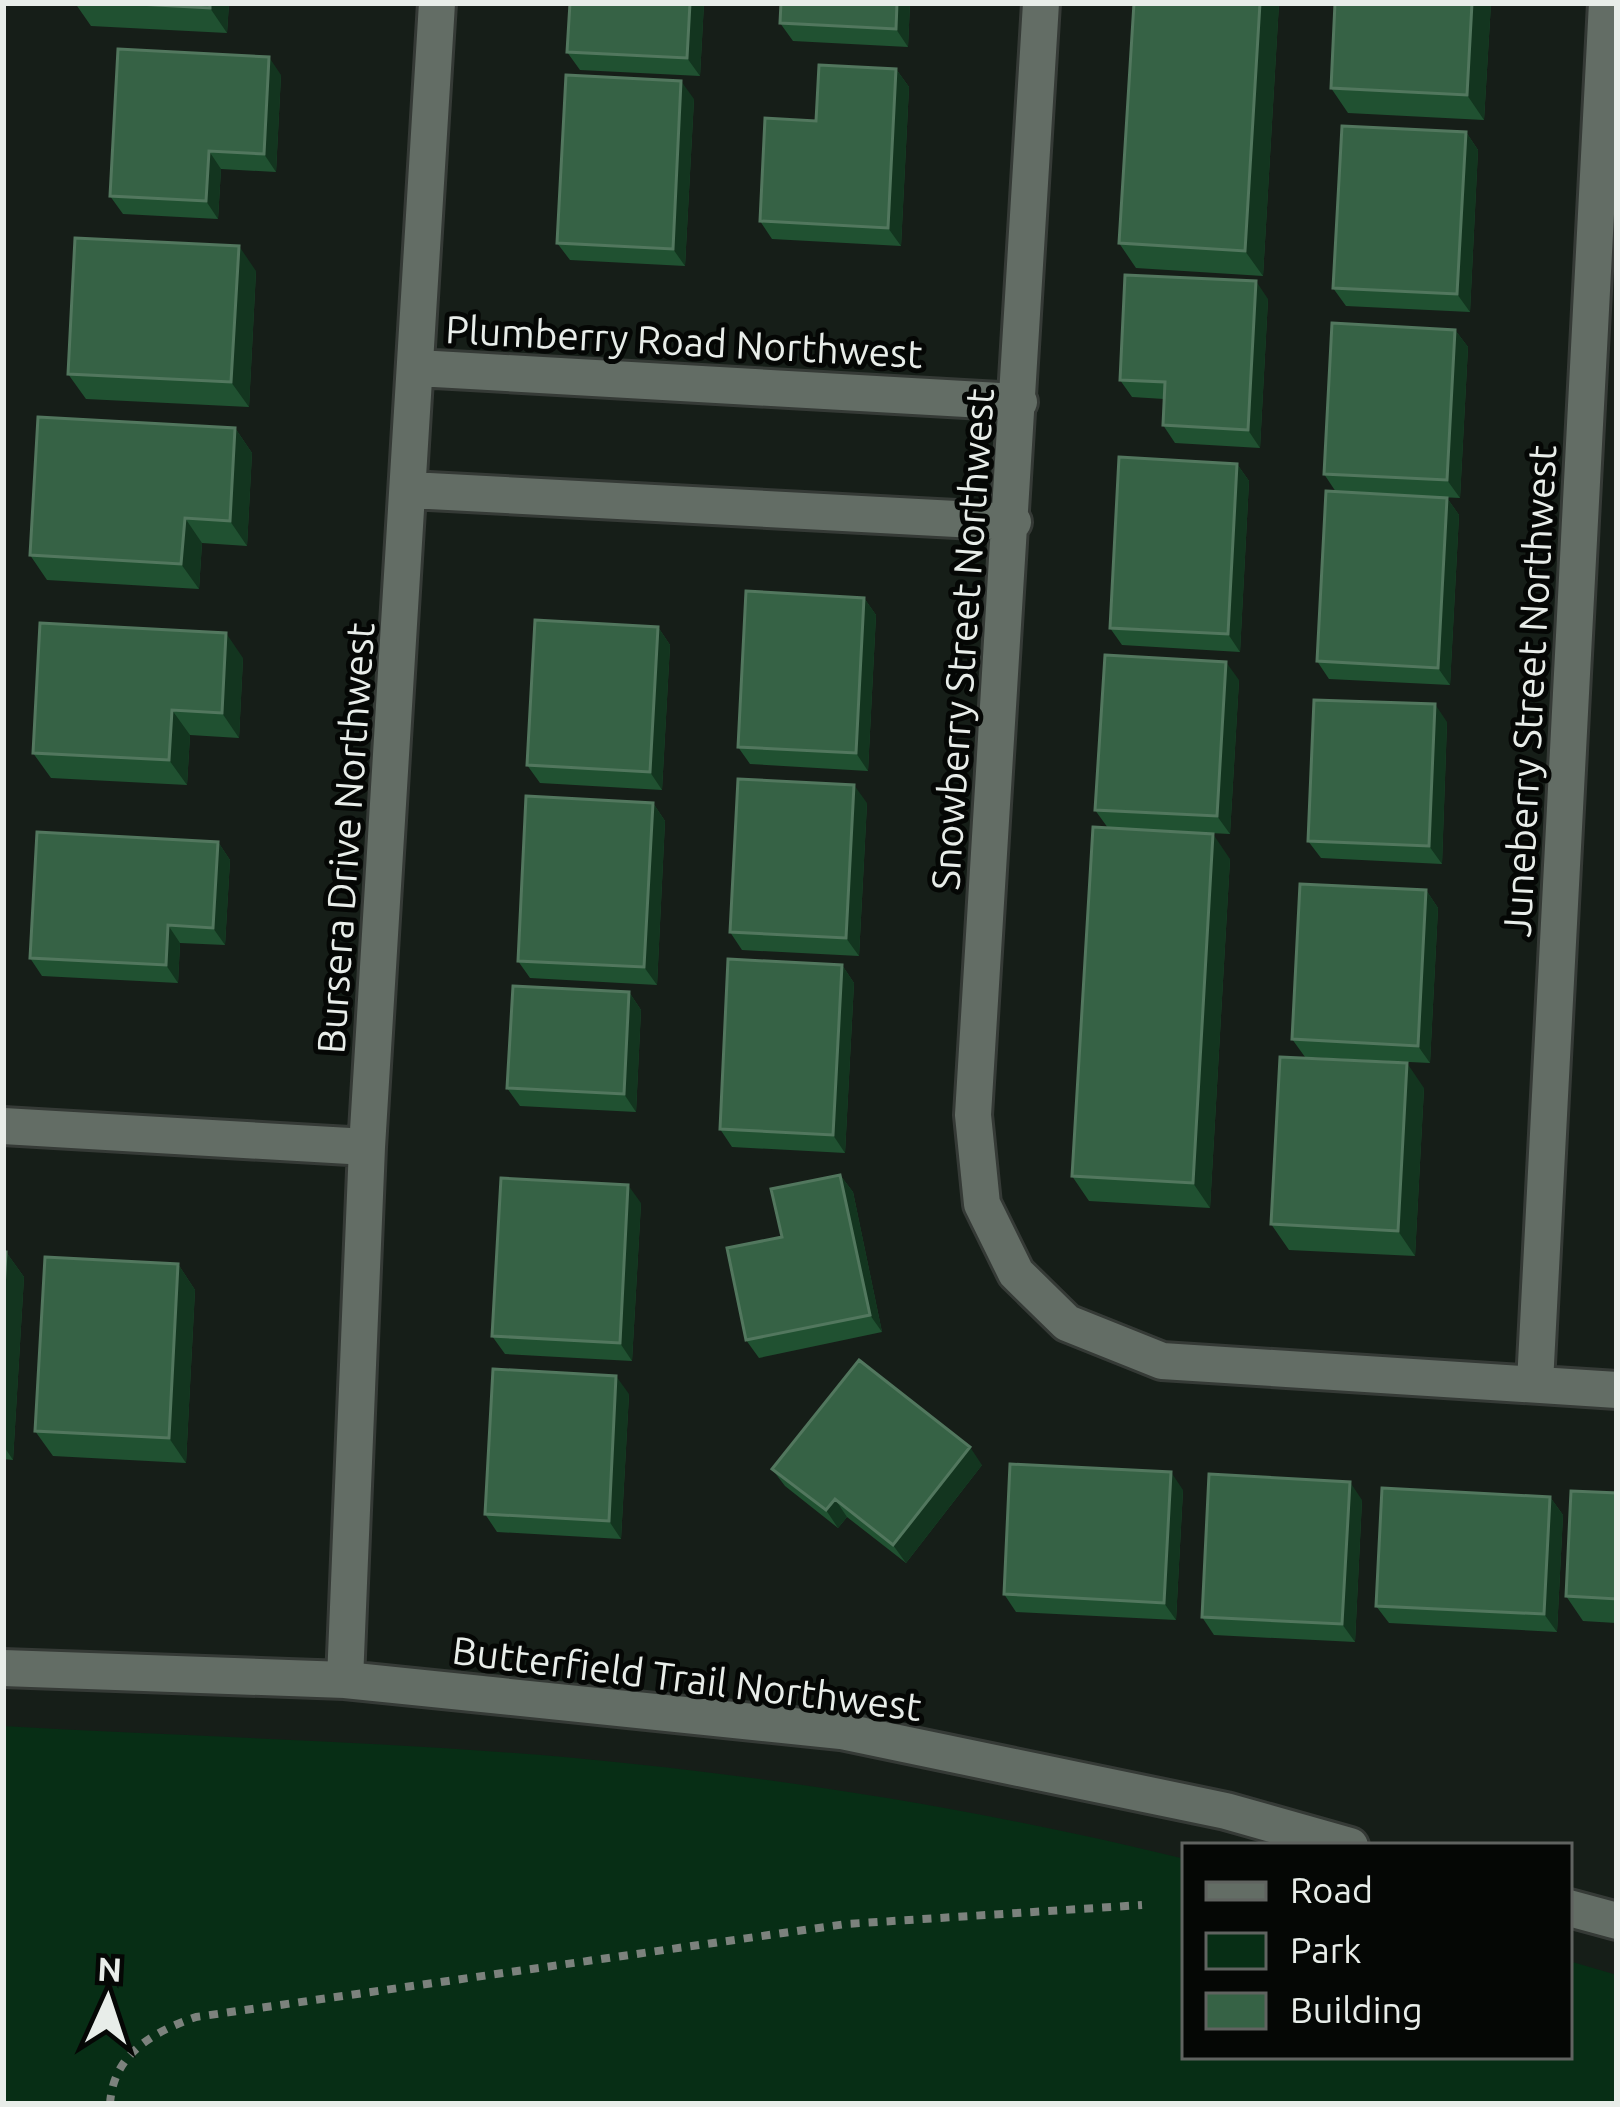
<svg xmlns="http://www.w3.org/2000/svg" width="1620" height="2107" viewBox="0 0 1620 2107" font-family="Ubuntu,sans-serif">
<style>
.green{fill:#072e15}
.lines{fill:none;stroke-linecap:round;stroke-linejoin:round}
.minor-casing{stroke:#353a36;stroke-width:42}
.path{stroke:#7c827d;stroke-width:8;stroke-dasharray:9 9;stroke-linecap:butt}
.minor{stroke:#636d65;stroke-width:36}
.wall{fill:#205131}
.shaded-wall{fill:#13351f}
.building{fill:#366245;stroke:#52775e;stroke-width:3}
.labels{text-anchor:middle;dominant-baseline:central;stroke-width:10;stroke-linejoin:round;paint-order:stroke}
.street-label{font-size:39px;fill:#e8ede9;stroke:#050705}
</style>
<rect width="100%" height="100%" fill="#161e18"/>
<path class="green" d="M3 1726C193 1737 385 1741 575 1758 779 1777 986 1810 1185 1859V2056H1569V1961L1617 1975V2104H3Z"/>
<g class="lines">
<defs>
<path id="minor" d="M1041 3 973 1115 982 1204 1016 1273 1067 1323 1162 1361 1617 1390
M417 368 1019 402
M410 490 1013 522
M3 1126 367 1147
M1535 1383 1607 3
M3 1668 345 1680 841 1731 1226 1811 1350 1846
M345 1680 367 1147 437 3
M1569 1908 1617 1921"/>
</defs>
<use href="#minor" class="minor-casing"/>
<path class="path" d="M110 2104C113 2054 153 2032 196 2017L846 1924 1142 1905"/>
<use href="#minor" class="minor"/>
</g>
<path class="wall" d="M75 3H229L227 33 91 26Z
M704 3 700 76 580 70 567 52Z
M781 3H910L908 47 793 41 780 23Z
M1134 3H1279L1263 276 1136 268 1119 243Z
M1335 3H1491L1484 120 1348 113 1331 88Z
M896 69 909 87 901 246 772 239 760 221Z
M281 75 276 172 221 169 218 219 123 214 110 196Z
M694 99 685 266 570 260 557 243Z
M1466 132 1478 150 1470 312 1346 306 1333 288Z
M256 271 249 407 86 399 68 374Z
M1268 299 1260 448 1175 443 1163 425 1164 399 1132 397 1120 380Z
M1455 330 1468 347 1460 498 1336 492 1324 474Z
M235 428 252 453 247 546 202 543 199 589 47 580 30 555Z
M1237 464 1249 481 1240 652 1122 645 1110 628Z
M1447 498 1459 515 1450 685 1329 679 1317 661Z
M864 598 876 615 868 771 750 764 738 747Z
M658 627 670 645 662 790 540 783 527 765Z
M243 658 239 738 190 735 187 785 51 778 33 753Z
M1239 680 1230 834 1111 828 1230 859 1210 1208 1089 1201 1072 1176 1108 828 1095 810Z
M1447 722 1442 864 1321 858 1308 841Z
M653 803 665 821 657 985 530 978 518 961Z
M867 803 859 956 742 950 730 932Z
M218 842 230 860 225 945 180 943 178 983 42 976 30 958Z
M1426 890 1438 908 1430 1063 1305 1057 1292 1039Z
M842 965 854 983 845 1153 732 1147 720 1129Z
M629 992 641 1010 636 1112 520 1106 507 1088Z
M1424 1088 1415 1256 1289 1250 1271 1224Z
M840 1175 853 1192 882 1332 759 1358 746 1340Z
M641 1203 632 1361 505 1354 492 1336Z
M3 1252H6L24 1277 13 1460 3 1459Z
M178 1264 195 1290 186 1463 53 1456 35 1431Z
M629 1394 621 1539 497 1532 485 1514Z
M982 1465 906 1563 847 1517 838 1528 785 1486 772 1469Z
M1183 1490 1176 1620 1016 1612 1004 1594Z
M1617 1493V1650L1615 1647 1616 1623 1583 1621 1566 1596Z
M1550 1497 1563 1515 1557 1632 1389 1623 1376 1606Z
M1362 1500 1355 1642 1214 1635 1202 1617Z"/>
<path class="shaded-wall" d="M210 3H229L227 33 210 8Z
M690 3H704L700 76 687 58Z
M897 3H910L908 47 896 29Z
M1260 3H1279L1263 276 1245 251Z
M1472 3H1491L1484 120 1467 95Z
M269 57 281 75 276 172 264 154Z
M896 69 909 87 901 246 888 228Z
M681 81 694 99 685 266 673 249Z
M1466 132 1478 150 1470 312 1457 294Z
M209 151 221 169 218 219 206 201Z
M239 246 256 271 249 407 231 382Z
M1256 281 1268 299 1260 448 1248 430Z
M1455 330 1468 347 1460 498 1447 480Z
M235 428 252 453 247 546 230 521Z
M1237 464 1249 481 1240 652 1228 634Z
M1447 498 1459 515 1450 685 1438 668Z
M185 518 202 543 199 589 181 564Z
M864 598 876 615 868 771 856 753Z
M658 627 670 645 662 790 650 772Z
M226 633 243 658 239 738 222 713Z
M1226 662 1239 680 1230 834 1217 816Z
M1435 704 1447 722 1442 864 1429 846Z
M172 710 190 735 187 785 169 760Z
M854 785 867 803 859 956 846 938Z
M653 803 665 821 657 985 644 967Z
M1213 834 1230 859 1210 1208 1193 1183Z
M218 842 230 860 225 945 213 928Z
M1426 890 1438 908 1430 1063 1418 1046Z
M168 925 180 943 178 983 166 965Z
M842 965 854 983 845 1153 833 1135Z
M629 992 641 1010 636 1112 624 1094Z
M1407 1063 1424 1088 1415 1256 1398 1231Z
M840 1175 853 1192 882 1332 870 1315Z
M628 1185 641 1203 632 1361 620 1343Z
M6 1252 24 1277 13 1460 3 1445V1308Z
M178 1264 195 1290 186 1463 169 1438Z
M616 1376 629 1394 621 1539 609 1521Z
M970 1447 982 1465 906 1563 893 1545Z
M1171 1472 1183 1490 1176 1620 1164 1603Z
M1350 1482 1362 1500 1355 1642 1342 1624Z
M1550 1497 1563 1515 1557 1632 1544 1614Z
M835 1499 847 1517 838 1528 826 1510Z"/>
<path class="building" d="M119 3H210V8Z
M570 3H690L687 58 567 52Z
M781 3H897L896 29 780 23Z
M1134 3H1260L1245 251 1119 243Z
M1335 3H1472L1467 95 1331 88Z
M118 49 269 57 264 154 209 151 206 201 110 196Z
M819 65 896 69 888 228 760 221 765 118 816 121Z
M566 75 681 81 673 249 557 243Z
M1342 126 1466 132 1457 294 1333 288Z
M75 238 239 246 231 382 68 374Z
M1125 275 1256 281 1248 430 1163 425 1165 382 1120 380Z
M1332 323 1455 330 1447 480 1324 474Z
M38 417 235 428 230 521 185 518 181 564 30 555Z
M1119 457 1237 464 1228 634 1110 628Z
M1326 491 1447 498 1438 668 1317 661Z
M746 591 864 598 856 753 738 747Z
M535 620 658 627 650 772 527 765Z
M40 623 226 633 222 713 172 710 169 760 33 753Z
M1105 655 1226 662 1217 816 1095 810Z
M1314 700 1435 704 1429 846 1308 841Z
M738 779 854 785 846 938 730 932Z
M526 796 653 803 644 967 518 961Z
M1093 827 1213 834 1193 1183 1072 1176Z
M37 832 218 842 213 928 168 925 166 965 30 958Z
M1300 884 1426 890 1418 1046 1292 1039Z
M728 959 842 965 833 1135 720 1129Z
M513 986 629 992 624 1094 507 1088Z
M1280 1057 1407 1063 1398 1231 1271 1224Z
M840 1175 870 1315 746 1340 727 1248 782 1237 771 1189Z
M501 1178 628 1185 620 1343 492 1336Z
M3 1252H6L3 1308Z
M45 1257 178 1264 169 1438 35 1431Z
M859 1360 970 1447 893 1545 835 1499 826 1510 772 1469Z
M493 1369 616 1376 609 1521 485 1514Z
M1010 1464 1171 1472 1164 1603 1004 1594Z
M1209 1474 1350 1482 1342 1624 1202 1617Z
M1382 1488 1550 1497 1544 1614 1376 1606Z
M1571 1491 1617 1493V1599L1566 1596Z"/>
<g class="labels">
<g class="street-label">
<text transform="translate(684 341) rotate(3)">Plumberry Road Northwest</text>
<text transform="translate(962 639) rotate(-86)">Snowberry Street Northwest</text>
<text transform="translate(1529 691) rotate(-87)">Juneberry Street Northwest</text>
<text transform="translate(345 838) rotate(-86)">Bursera Drive Northwest</text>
<text transform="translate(687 1678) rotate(7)">Butterfield Trail Northwest</text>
</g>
</g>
<rect width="1620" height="2107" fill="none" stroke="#e8ede9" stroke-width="12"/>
<rect x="1182" y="1843" width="390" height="216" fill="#050705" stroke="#606360" stroke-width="3"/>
<rect x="1206" y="1882" width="60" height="18" fill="#636d65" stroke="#606360" stroke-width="3"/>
<text x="1290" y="1903" font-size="36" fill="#e8ede9">Road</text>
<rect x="1206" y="1933" width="60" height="36" fill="#072e15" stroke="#606360" stroke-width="3"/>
<text x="1290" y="1963" font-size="36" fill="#e8ede9">Park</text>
<rect x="1206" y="1993" width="60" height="36" fill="#366245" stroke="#606360" stroke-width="3"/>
<text x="1290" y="2023" font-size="36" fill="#e8ede9">Building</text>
<g transform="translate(108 1999) rotate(3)" stroke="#050705" stroke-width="9" paint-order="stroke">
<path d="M0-9L21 45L0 30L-21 45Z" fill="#e8ede9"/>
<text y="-18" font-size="33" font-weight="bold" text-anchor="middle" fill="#e8ede9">N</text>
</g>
</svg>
